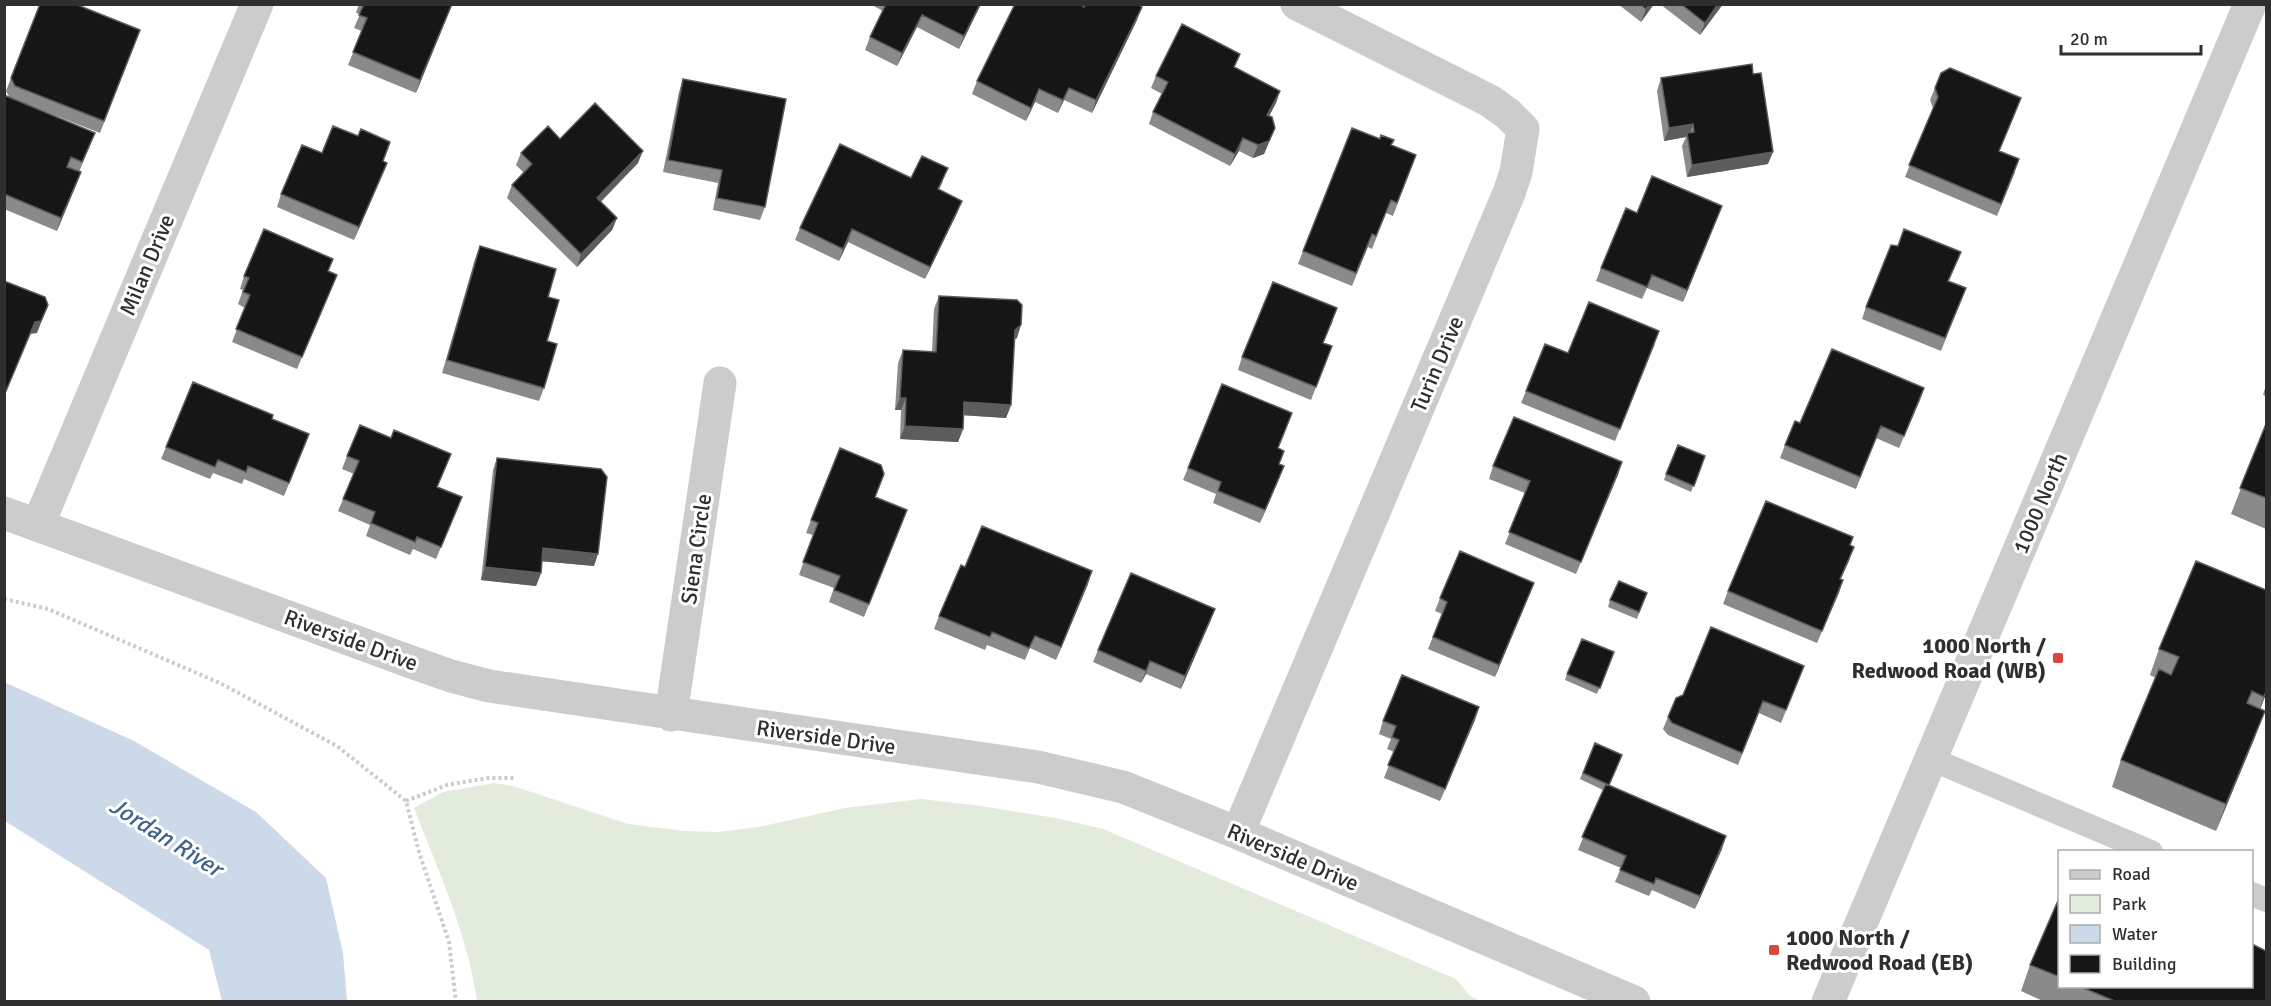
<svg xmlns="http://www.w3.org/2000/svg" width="2271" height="1006" viewBox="0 0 2271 1006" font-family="Signika,sans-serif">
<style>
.green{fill:#e3ebdd}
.water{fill:#cbd9e9}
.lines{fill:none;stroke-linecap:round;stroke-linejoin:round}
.path{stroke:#ccc;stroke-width:4;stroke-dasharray:3 3;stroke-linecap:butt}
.service{stroke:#ccc;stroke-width:24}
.minor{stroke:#ccc;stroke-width:33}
.tertiary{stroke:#ccc;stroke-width:33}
.wall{fill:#8a8a8a}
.shaded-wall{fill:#5c5c5c}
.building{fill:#161616;stroke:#5c5c5c;stroke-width:1.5}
.poi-dot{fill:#d9483d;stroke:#fff;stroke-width:2}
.labels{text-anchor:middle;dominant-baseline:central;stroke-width:6;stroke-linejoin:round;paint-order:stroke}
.street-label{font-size:22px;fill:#2f2f2f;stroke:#fff}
.poi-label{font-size:22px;font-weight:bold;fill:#2f2f2f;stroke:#fff;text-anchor:end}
.water-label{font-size:24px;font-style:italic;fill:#42648b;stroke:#fff}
</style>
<rect width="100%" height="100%" fill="#fff"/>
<path class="green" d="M494 783 513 786 628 824 685 831 719 832 758 827 845 808 921 799 974 805 1056 818 1103 829 1456 979 1470 996 1480 1001H477C468 935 438 870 414 808L443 792Z"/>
<path class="water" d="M4 682 134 741 256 812 326 878 343 953 347 1001H222L209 950 5 821Z"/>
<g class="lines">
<path class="path" d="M4 599 48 609 220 683 337 746 406 801 419 852 449 942 456 1002
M406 801 447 785 488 778H516"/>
<path class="service" d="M1931 759 2151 852
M2252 894 2266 900"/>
<path class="minor" d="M4 513 414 663 451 676 489 686 1038 767 1123 787 1238 833 1634 1002
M38 525 257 4
M671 715 720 383
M1238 833 1509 193 1516 172 1523 129 1508 114 1490 101 1297 4"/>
<path class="tertiary" d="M1828 1002 2250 4"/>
</g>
<path class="wall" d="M359 4H452L416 93 348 65 362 31 354 28 360 14 356 13Z
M870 4H981L959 49 917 27 897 66 865 50 870 37 883 11Z
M1618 4H1654L1641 22Z
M1660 4H1723L1700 35Z
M1084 7 1137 20 1092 113 1064 100 1058 113 1035 102 1026 121 972 94 977 81Z
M135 43 100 133 26 104 90 146 79 172H81L76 185 57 231 4 209V95L10 98 6 91 11 78Z
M1235 68 1280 91 1276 103 1269 116 1275 128 1264 154 1253 158 1239 151 1230 166 1149 124 1153 112 1162 94 1151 88 1156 76Z
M1753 74 1768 164 1687 177 1682 146 1686 137 1664 141 1657 91 1661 78Z
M683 79 765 207 760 220 713 210 718 183 663 172 679 92Z
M1935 88 2016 111 1999 151 2015 172 1997 216 1905 177 1933 108 1930 100Z
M560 139 638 163 601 202 617 218 612 230 577 267 507 198 512 185 524 173 516 165 521 153Z
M1392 145 1416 155 1393 216 1386 213 1372 249 1368 247 1352 286 1298 264 1303 251Z
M383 161 382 175 354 240 277 207 281 194Z
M911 178 943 181 939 190 957 213 925 279 848 242 839 261 795 240 800 228Z
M1637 213 1717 218 1683 302 1647 288 1642 299 1596 281 1601 268Z
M480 246 548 297 544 388 539 401 442 373 475 259Z
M1961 252 1949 281 1961 301 1941 351 1862 319 1866 307Z
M329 271 337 275 297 369 232 342 245 308 238 304 243 290 240 289 244 276Z
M939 296 1017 338 1014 339 1011 405 1006 418 963 415V429L958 442 900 439 901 410H895L898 363 903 350 932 352 934 309Z
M1333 321 1323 343 1332 346 1311 400 1238 370 1242 357Z
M1655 344 1615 441 1521 403 1526 391 1568 353Z
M2266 385V396L2263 395Z
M1924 388 1899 448 1876 438 1856 489 1780 458 1785 445 1800 423Z
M272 419 309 434 284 496 244 479 242 484 213 473 210 479 161 459 166 447Z
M2266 424V529L2231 514Z
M391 438 451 454 437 487 462 497 436 559 413 549 410 555 366 536 370 525 338 511 354 474 342 469 347 456Z
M1278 449 1279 479 1260 523 1213 503 1216 494 1183 480 1188 468Z
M1705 456 1691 492 1664 480 1666 474Z
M497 458 594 566 542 561 541 573 536 586 481 580 493 470Z
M1622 462 1576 574 1505 544 1525 493 1489 479 1493 466Z
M875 497 907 510 864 617 829 602 834 588 799 575 813 535 806 533 811 520Z
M1850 545V559L1841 579 1843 580 1817 643 1723 604 1728 591Z
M965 567 1088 584 1056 660 1030 648 1025 660 987 645 985 650 934 629 939 616Z
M1534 583 1495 677 1428 649 1442 614 1435 611 1440 598Z
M1647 593 1637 619 1608 607 1610 600Z
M1215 609 1181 689 1146 674 1141 683 1093 662 1098 650Z
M2159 649 2266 694 2260 709 2255 737 2216 831 2112 787 2121 760 2156 678 2150 675Z
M1614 652 1597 694 1565 680 1567 674Z
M1799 678 1781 723 1759 713 1738 765 1668 735 1663 729 1668 717Z
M1475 720 1440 801 1384 778 1394 752 1387 749 1391 739 1379 734 1383 721Z
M1595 743 1609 785 1722 849 1695 909 1652 890 1649 896 1615 882 1621 868 1578 850 1603 790 1580 779Z
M2060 896V987H2252L2266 1002H2045L2021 991 2030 965Z"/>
<path class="shaded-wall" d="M452 4 449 12 416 93 420 80Z
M980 4H981L959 49 964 36Z
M1649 4H1654L1641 22 1646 9Z
M1718 4H1723L1700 35 1705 23Z
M1142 7 1137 20 1092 113 1096 100Z
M922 15 917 27 897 66 902 53Z
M1069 88 1064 100 1058 113 1063 100Z
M1039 89 1035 102 1026 121 1031 108Z
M1280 91 1276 103 1263 127 1267 115Z
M1693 124 1689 136 1687 133 1686 137 1664 141 1669 128Z
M1275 128 1264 154 1253 158 1258 145Z
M1243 138 1239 151 1230 166 1235 154Z
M643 151 638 163 592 210 597 198Z
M1773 152 1768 164 1687 177 1692 165Z
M387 163 382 175 354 240 359 227Z
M81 172 76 185 57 231 61 218Z
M962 201 957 213 925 279 930 267Z
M1722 206 1717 218 1683 302 1687 290Z
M617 218 612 230 577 267 581 254Z
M852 229 848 242 839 261 843 249Z
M48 305 37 333 30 334 4 397 35 322Z
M1021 325 1017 338 1010 342 1015 330Z
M1924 388 1920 400 1899 448Z
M900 398H906L901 410H895Z
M964 402 1011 405 1006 418 959 415Z
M905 426 963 429 958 442 900 439Z
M1622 462 1618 475 1576 574 1581 562Z
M1284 466 1279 479 1260 523 1265 510Z
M543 548 598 554 594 566 539 561Z
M485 567 541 573 536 586 481 580Z
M1092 571 1088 584 1056 660 1061 647Z
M1843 580 1839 593 1817 643 1822 631Z
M1534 583 1529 595 1495 677 1499 665Z
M1215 609 1210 622 1181 689 1185 676Z
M1150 661 1146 674 1141 683 1146 671Z
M2266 691V694L2255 723Z
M1479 707 1475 720 1440 801 1445 789Z
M2265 711 2255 737 2216 831 2226 804Z
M1726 836 1722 849 1695 909 1700 896Z"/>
<path class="building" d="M40 4H75L140 30 104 121 15 86 11 78Z
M364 4H452L420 80 353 52 367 18 359 15Z
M886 4H980L964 36 922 15 902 53 870 37Z
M1015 4H1079L1084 7 1085 4H1137L1142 7 1096 100 1069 88 1063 100 1039 89 1031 108 977 81Z
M1640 4H1649L1646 9Z
M1681 4H1718L1705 23Z
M1182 24 1240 54 1234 67 1280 91 1267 115 1272 117 1275 128 1269 141 1258 145 1243 138 1235 154 1153 112 1168 82 1156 76Z
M1752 64 1753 74 1761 73 1773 152 1692 165 1687 133 1694 132 1693 124 1669 128 1661 78Z
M1950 68 2021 98 1999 151 2019 159 2001 204 1909 165 1938 97 1935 88 1941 73Z
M683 79 786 99 765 207 717 198 722 170 668 160Z
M4 95 95 133 82 162 71 157 67 167 81 172 61 218 4 194Z
M595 103 643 151 597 198 617 218 581 254 512 185 532 164 521 153 548 126 560 139Z
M333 126 358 136 361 129 390 142 383 161 387 163 359 227 281 194 302 145 322 153Z
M1352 128 1380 139 1381 135 1394 140 1391 145 1416 155 1397 203 1391 200 1376 236 1372 234 1356 273 1303 251Z
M840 144 911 178 922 156 948 168 938 189 962 201 930 267 852 229 843 249 800 228Z
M1652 176 1722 206 1687 290 1652 275 1647 287 1601 268 1626 208 1637 213Z
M264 229 333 259 328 271 337 275 302 357 236 329 250 295 243 292 249 278 244 276Z
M1904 229 1961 252 1948 281 1966 288 1945 338 1866 307 1891 245 1898 246Z
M480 246 556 269 548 297 559 300 547 341 557 344 544 388 447 360Z
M4 281 45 297 48 305 41 321 35 322 6 391 4 390Z
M1273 282 1337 308 1323 343 1332 346 1316 387 1242 357Z
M939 296 1017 300 1022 305 1021 325 1015 330 1011 405 964 402 963 429 905 426 906 398H900L903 350 936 352Z
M1589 302 1659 331 1620 429 1526 391 1545 344 1568 353Z
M1832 349 1924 388 1904 436 1881 426 1860 477 1785 445 1795 421 1800 423Z
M193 382 273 415 272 419 309 434 289 483 248 466 246 472 218 460 215 467 166 447Z
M1222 384 1292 413 1278 448 1284 451 1279 464 1284 466 1265 510 1218 491 1221 482 1188 468Z
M1514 417 1622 462 1581 562 1509 532 1530 481 1493 466Z
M2266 424V498L2240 488Z
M360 425 391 438 394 430 451 454 437 487 462 497 441 547 417 537 415 542 371 523 375 512 343 499 359 461 347 456Z
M1678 445 1705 456 1694 486 1666 474Z
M840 448 881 465 884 474 875 497 907 510 869 604 834 590 840 576 803 562 818 523 811 520Z
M497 458 601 469 607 477 598 554 543 548 541 573 485 567Z
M1766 501 1853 537 1850 545 1854 547 1840 579 1843 580 1822 631 1728 591Z
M982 526 1092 571 1061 647 1035 636 1029 648 992 632 990 637 939 616 961 565 965 567Z
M1460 551 1534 583 1499 665 1433 637 1447 602 1440 598Z
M2196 561 2266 590V691L2264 697 2252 691 2247 703 2265 711 2226 804 2121 760 2159 669 2171 675 2179 657 2159 649Z
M1131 573 1215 609 1185 676 1150 661 1146 671 1098 650Z
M1619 581 1647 593 1639 612 1610 600Z
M1711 627 1804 666 1786 710 1763 701 1742 753 1672 723 1668 717 1676 698 1683 695Z
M1582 639 1614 652 1600 688 1567 674Z
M1402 675 1479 707 1445 789 1388 765 1399 740 1392 737 1396 726 1383 721Z
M1595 743 1622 755 1609 785 1583 773Z
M1606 784 1726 836 1700 896 1656 878 1654 884 1620 870 1626 856 1582 837Z
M2060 896V977L2030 965Z
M2252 944 2266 951V1002H2117L2081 987H2252Z"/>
<g class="poi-dot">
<rect x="2052" y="652" width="12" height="12" rx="3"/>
<rect x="1768" y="944" width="12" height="12" rx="3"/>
</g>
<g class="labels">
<g class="street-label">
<text transform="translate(147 265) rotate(-67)">Milan Drive</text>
<text transform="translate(1437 364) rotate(-67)">Turin Drive</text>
<text transform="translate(2040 503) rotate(-67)">1000 North</text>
<text transform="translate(696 549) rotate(-82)">Siena Circle</text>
<text transform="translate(351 640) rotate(20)">Riverside Drive</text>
<text transform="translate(826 737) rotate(8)">Riverside Drive</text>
<text transform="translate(1293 857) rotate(23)">Riverside Drive</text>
</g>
<g class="poi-label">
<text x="2046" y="645">1000 North /<tspan x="2046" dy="25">Redwood Road (WB)</tspan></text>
<text x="1786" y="937" text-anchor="start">1000 North /<tspan x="1786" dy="25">Redwood Road (EB)</tspan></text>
</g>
<g class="water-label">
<text transform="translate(166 837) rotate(32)">Jordan River</text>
</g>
</g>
<rect width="2271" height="1006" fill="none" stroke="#2f2f2f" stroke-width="12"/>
<rect x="2058" y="850" width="195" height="138" fill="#ffffff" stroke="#acacac" stroke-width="1.5"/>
<rect x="2070" y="870" width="30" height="9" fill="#cccccc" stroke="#acacac" stroke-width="1.5"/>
<text x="2112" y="880" font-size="18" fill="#2f2f2f">Road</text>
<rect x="2070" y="895" width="30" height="18" fill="#e3ebdd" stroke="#acacac" stroke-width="1.5"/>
<text x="2112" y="910" font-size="18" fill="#2f2f2f">Park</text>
<rect x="2070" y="925" width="30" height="18" fill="#cbd9e9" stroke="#acacac" stroke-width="1.5"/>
<text x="2112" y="940" font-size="18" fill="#2f2f2f">Water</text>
<rect x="2070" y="955" width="30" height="18" fill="#161616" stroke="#acacac" stroke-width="1.5"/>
<text x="2112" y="970" font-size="18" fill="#2f2f2f">Building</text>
<path d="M2061 45v9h140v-9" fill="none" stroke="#2f2f2f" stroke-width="3"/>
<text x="2070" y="45" font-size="18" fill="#2f2f2f" stroke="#ffffff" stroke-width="4.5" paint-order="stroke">20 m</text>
</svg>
